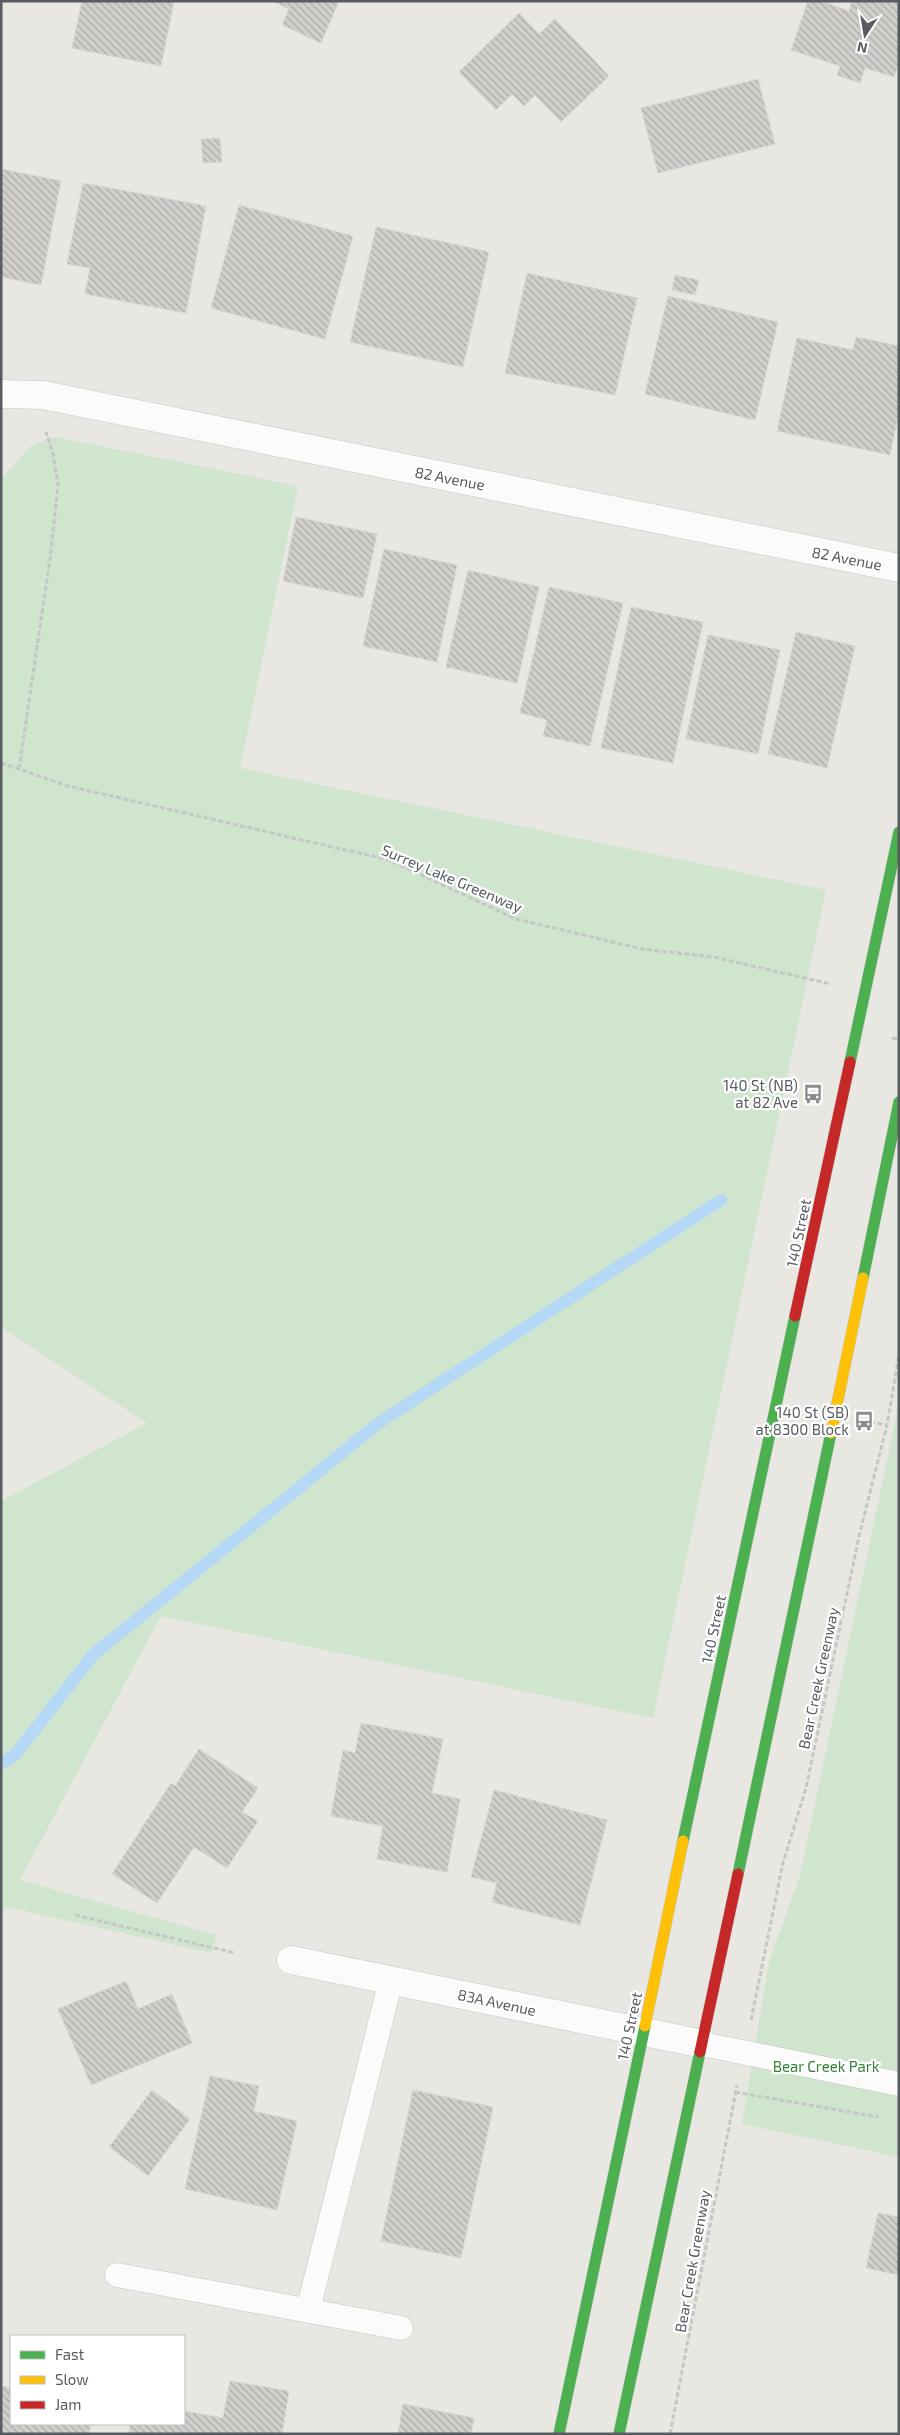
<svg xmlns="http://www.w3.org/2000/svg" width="900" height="2435" viewBox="0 0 900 2435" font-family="'Exo 2',sans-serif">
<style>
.green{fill:#cfe5cd}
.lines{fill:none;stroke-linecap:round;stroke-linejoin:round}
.stream{stroke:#b4d8f5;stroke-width:12}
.building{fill:url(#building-back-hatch);stroke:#d7d5d1}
.lane-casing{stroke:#c4c4c3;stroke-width:25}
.street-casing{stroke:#c4c4c3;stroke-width:29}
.fast-casing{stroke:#c5c6c5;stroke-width:12}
.slow-casing{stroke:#c5c6c5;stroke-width:12}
.jam-casing{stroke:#c5c6c5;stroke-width:12}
.path{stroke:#c3c8c5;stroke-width:3;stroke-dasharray:5 2.5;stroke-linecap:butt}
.lane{stroke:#fcfbfb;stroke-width:24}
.street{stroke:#fcfbfb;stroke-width:28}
.fast{stroke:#4caf50;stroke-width:11}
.slow{stroke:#ffc107;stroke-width:11}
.jam{stroke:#c62828;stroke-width:11}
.labels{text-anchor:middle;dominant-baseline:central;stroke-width:4.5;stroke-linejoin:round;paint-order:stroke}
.street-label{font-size:15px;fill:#585b60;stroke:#fff}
.poi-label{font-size:15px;fill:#585b60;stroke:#fff;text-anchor:end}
.park-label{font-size:15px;fill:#35813a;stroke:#fff}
</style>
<defs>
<pattern id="building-back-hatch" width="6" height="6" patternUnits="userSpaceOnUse" patternTransform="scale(1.25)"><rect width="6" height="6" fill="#d0cfcc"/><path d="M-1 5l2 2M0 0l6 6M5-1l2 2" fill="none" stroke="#acaba9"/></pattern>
</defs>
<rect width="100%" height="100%" fill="#e8e7e2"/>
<path class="green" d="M55 437 298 486 240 768 826 890 653 1718 161 1616 20 1880 216 1935 212 1953 6 1907 1 1916V1501L147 1423 1 1327V479L31 446Z
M899 1403V2157L742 2124 769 1962 800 1875Z"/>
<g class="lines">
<path class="stream" d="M1 1764 15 1755 93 1655 380 1422 721 1200"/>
</g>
<path class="building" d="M82 1H174L161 66 72 48Z
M272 1H339L321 43 282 25 289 9Z
M808 1H821L849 11 852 1H899V62L894 77 865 68 860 83 837 75 840 66 791 50Z
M519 13 539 34 555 19 609 76 561 122 535 95 524 106 512 94 496 110 459 72Z
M758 79 775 144 658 173 641 108Z
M220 138 222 162 203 163 201 139Z
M1 169 61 181 41 285 1 277Z
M83 183 206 206 186 313 85 294 90 268 67 264Z
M239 205 353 236 325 339 211 308Z
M376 227 489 252 463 367 350 342Z
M527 273 637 298 615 395 505 373Z
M675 275 699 280 695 295 672 290Z
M668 296 778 322 755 420 645 394Z
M856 337 899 346V411L890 455 777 431 797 338 853 350Z
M296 517 377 534 363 598 283 581Z
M384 549 457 565 437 662 363 646Z
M468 570 539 587 517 683 446 667Z
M549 587 623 603 590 746 543 736 547 720 520 713Z
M631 607 703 622 673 763 601 748Z
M796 632 855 646 827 768 768 754Z
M708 635 780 650 758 754 686 739Z
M361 1723 443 1739 432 1793 460 1799 447 1872 377 1859 383 1826 331 1816 343 1750 355 1753Z
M199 1749 258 1788 242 1812 258 1821 227 1868 194 1847 157 1903 112 1874 171 1783 175 1786Z
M494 1790 607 1820 580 1925 492 1902 497 1883 471 1877Z
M126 1981 138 2009 172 1994 192 2043 91 2085 58 2009Z
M210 2076 259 2086 254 2111 297 2121 277 2210 185 2189Z
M152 2090 190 2119 148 2176 109 2147Z
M413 2090 493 2107 461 2258 381 2241Z
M878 2213 899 2217V2275L866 2268Z
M230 2381 289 2391 282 2434H129L130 2424H184V2411L223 2418Z
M1 2386 11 2388V2424H91L89 2434H1Z
M403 2404 474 2418 471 2434H398Z"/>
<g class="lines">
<defs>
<path id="lane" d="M703 2044 899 2084
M117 2275 401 2328
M308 2310 391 1980"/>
<path id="street" d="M1 394 43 395 899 568
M291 1960 703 2044"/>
<path id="fast" d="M850 1062 899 832
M863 1278 899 1102
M683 1841 795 1316
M738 1874 831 1433
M559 2434 645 2026
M619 2434 700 2052"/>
<path id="slow" d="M831 1433 863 1278
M645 2026 683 1841"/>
<path id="jam" d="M795 1316 850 1062
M700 2052 738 1874"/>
</defs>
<use href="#lane" class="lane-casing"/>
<use href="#street" class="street-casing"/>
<use href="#fast" class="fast-casing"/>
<use href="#slow" class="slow-casing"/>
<use href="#jam" class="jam-casing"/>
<path class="path" d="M1 763 68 786 389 860 516 919 642 949 714 957 831 984
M19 769 50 559 58 485 53 454 46 432
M892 1038 899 1039
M870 1422 887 1425
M75 1915 235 1953
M751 2020 783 1863 806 1788 860 1532 887 1425 899 1355
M735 2092 878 2117
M670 2434 737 2085"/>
<use href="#lane" class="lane"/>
<use href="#street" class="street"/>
<use href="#fast" class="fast"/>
<use href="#slow" class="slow"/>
<use href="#jam" class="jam"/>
</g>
<defs>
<symbol id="bus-bare" viewBox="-9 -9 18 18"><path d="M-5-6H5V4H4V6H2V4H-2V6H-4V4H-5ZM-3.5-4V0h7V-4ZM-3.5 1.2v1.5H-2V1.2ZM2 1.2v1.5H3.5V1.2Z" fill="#8a8c8e" stroke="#fff" stroke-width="2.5" paint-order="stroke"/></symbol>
</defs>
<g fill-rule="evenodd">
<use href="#bus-bare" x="799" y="1080" width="28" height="28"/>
<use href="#bus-bare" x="850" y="1407" width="28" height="28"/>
</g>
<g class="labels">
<g class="street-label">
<text transform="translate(450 478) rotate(11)">82 Avenue</text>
<text transform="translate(847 558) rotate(11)">82 Avenue</text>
<text transform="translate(452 878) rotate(23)">Surrey Lake Greenway</text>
<text transform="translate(798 1233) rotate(-78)">140 Street</text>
<text transform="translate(713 1629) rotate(-78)">140 Street</text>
<text transform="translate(818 1678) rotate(-78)">Bear Creek Greenway</text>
<text transform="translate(497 2002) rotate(12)">83A Avenue</text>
<text transform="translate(629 2026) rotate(-78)">140 Street</text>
<text transform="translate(692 2261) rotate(-80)">Bear Creek Greenway</text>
</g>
<g class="poi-label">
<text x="798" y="1085">140 St (NB)<tspan x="798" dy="17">at 82 Ave</tspan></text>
<text x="849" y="1412">140 St (SB)<tspan x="849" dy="17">at 8300 Block</tspan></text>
</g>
<g class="park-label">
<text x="826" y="2066">Bear Creek Park</text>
</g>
</g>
<rect width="900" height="2435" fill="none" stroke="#585b60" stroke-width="5"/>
<rect x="10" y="2335" width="175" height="90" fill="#ffffff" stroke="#bcbdbf"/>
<rect x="20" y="2351" width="25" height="8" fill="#4caf50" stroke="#bcbdbf"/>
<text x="55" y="2360" font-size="15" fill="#585b60">Fast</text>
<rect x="20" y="2376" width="25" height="8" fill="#ffc107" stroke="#bcbdbf"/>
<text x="55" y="2385" font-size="15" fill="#585b60">Slow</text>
<rect x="20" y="2401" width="25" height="8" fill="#c62828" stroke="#bcbdbf"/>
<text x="55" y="2410" font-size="15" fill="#585b60">Jam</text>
<g transform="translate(865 35) rotate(192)" stroke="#ffffff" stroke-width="4" paint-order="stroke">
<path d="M0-4L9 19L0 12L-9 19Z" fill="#585b60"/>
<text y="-8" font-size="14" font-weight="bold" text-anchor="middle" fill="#585b60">N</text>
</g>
</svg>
